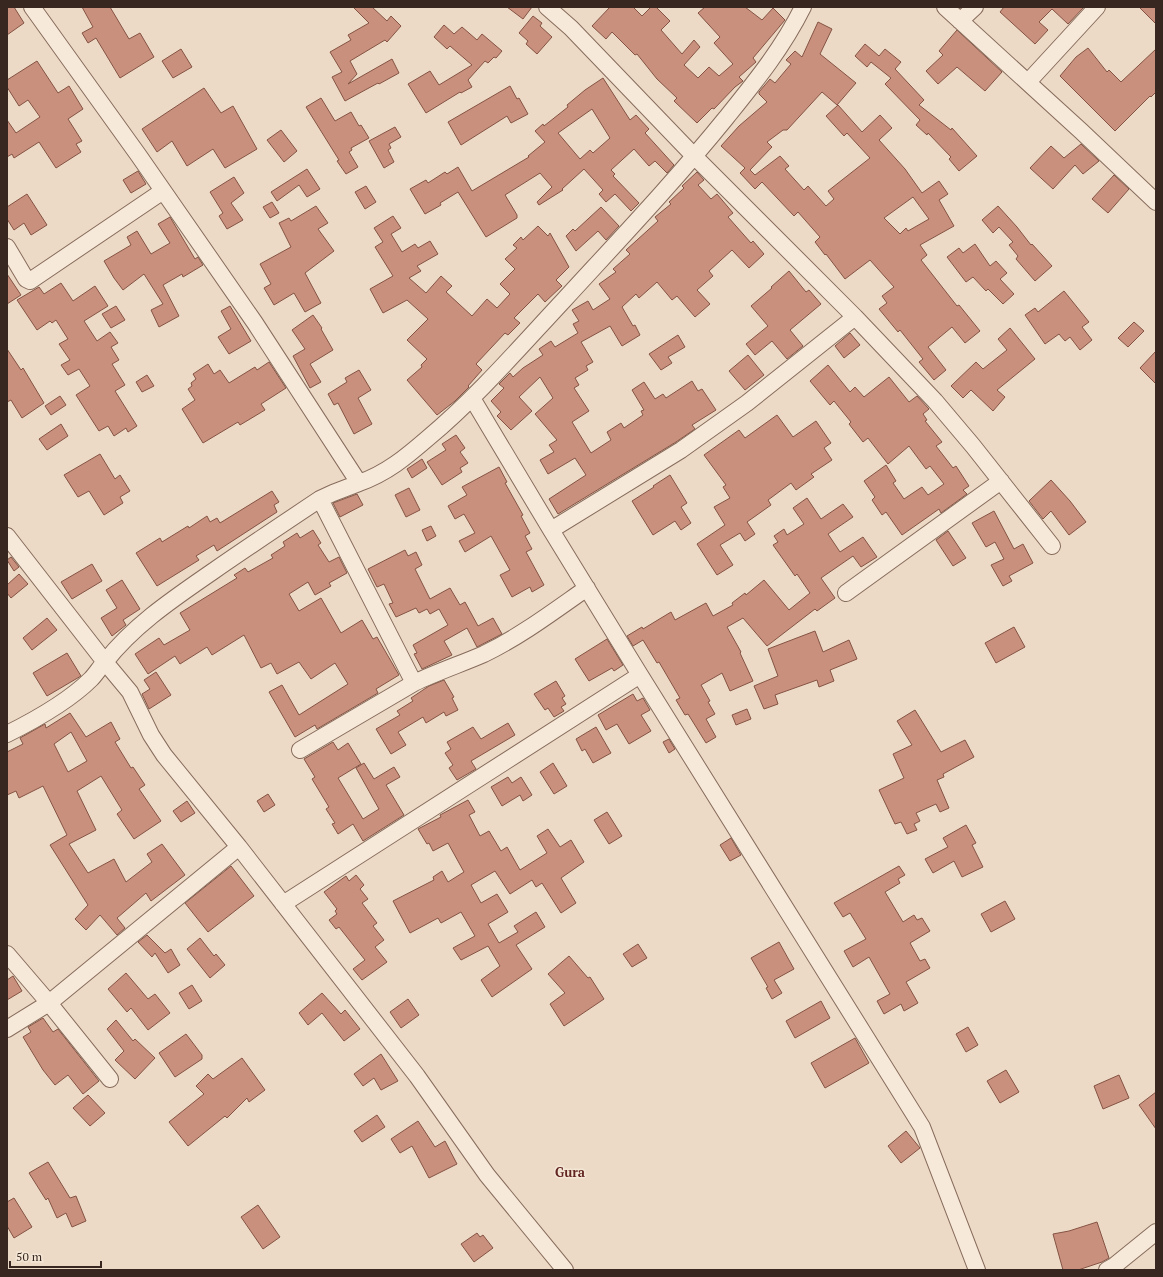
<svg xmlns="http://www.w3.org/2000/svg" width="1163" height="1277" viewBox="0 0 1163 1277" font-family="'PT Serif',serif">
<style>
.building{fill:#c9907e;stroke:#855343;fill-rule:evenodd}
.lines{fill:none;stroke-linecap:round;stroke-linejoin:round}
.minor-casing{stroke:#876c5c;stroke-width:18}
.minor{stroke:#f7e9d9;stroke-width:16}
.labels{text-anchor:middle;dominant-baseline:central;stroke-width:3;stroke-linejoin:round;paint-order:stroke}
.quarter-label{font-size:13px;font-weight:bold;fill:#622421;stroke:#f4e6d5}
</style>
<rect width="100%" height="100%" fill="#ecdac6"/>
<path class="building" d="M7 7H14L24 23 7 35Z
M82 7H110L129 39 140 33 154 57 120 78 96 38 88 43 82 33 93 27Z
M353 7H372L387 21 391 16 401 26 387 42 385 40 350 61 357 74 348 84 392 59 399 73 379 84 378 83 345 101 332 77 342 72 330 52 351 40 348 35 369 23Z
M507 7H532L523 19Z
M610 7H633L642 16 651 7H656L670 21 661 30 682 54 694 40 700 47 684 65 698 78 709 67 719 76 733 64 714 43 720 37 698 13 705 7H745L762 20 773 8 785 20 753 58 756 62 739 77 743 81 735 87 714 109 712 108 697 123 674 101 677 98 657 79 637 54 635 55 612 32 606 39 592 26Z
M1004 7H1084L1068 24 1052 9 1039 22 1048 30 1035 44 1000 12Z
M1139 7H1156V24Z
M533 16 542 23 540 26 552 37 537 54 526 44 528 41 519 33Z
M818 22 832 29 820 54 856 83 837 105 822 92 787 130H783L767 142 772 147 750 170 755 175 780 156 789 166 785 169 804 190 808 186 826 206 834 199 828 191 870 158 847 133 844 136 826 116 838 105 862 132 880 115 892 128 879 140 905 169 922 193 939 181 948 194 939 200 954 226 920 245 927 255 921 260 957 306 959 305 980 331 965 343 952 327 928 347 946 370 934 380 919 362 923 359 900 330 898 332 879 309 887 303 882 296 894 287 870 260 845 279 826 254 825 255 815 242 820 237 798 212 794 216 762 182 755 189 740 173 745 168 721 146 739 126 767 102 759 94V92L770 79 775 83 791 64 786 60 795 51 802 57ZM913 197 929 219 908 231 906 228 900 234 884 218Z
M444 25 454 34 462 27 477 40 482 34 502 51 496 58 494 57 488 63 485 61 468 80 472 87 461 93 460 92 426 113 408 84 430 71 439 85 472 65 450 46 447 49 434 37Z
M957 30 1002 72 985 91 957 67 938 84 926 71 943 55 939 51Z
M865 44 879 56 885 49 901 62 895 69 924 100 919 105 951 130 952 128 977 156 959 171 949 159 951 157 928 133 927 135 916 125 920 120 885 84 891 78 871 62 867 67 855 56Z
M1088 48 1107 72 1109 70 1121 82 1156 49V92L1151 97 1150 96 1115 131 1060 76 1076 57Z
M181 49 192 67 173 78 162 61Z
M37 61 58 93 69 86 83 109 68 119 82 141 76 144 81 152 56 168 39 142 14 158 12 154 7 157V120L16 133 40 117 28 100 19 106 7 87V80Z
M603 78 630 120 636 115 649 129 645 133 674 165 667 173 655 161 649 166 634 149 611 170 615 174 613 176 639 203 631 211 615 194 606 202 599 194 603 190 584 169 562 189 563 190 539 205 537 202 552 187 540 173 505 195 517 215V218L486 237 458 192 440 203 441 205 425 214 410 189 426 180 428 183 445 172 447 174 458 167 472 191 529 157 528 156 545 142 535 131 543 124 544 126 568 107 567 105 585 90ZM592 109 610 138 593 153 590 150 580 159 558 133Z
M510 86 517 99 519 98 528 114 511 123 507 116 461 145 448 122Z
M204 88 221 113 233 106 257 149 225 168 213 149 187 166 172 141 157 152 142 129Z
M321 98 335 121 351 112 359 126 361 125 369 138 351 148 352 150 349 152 358 167 346 174 337 161 339 160 306 107Z
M395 127 401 137 389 144 391 148 388 150 394 162 384 168 369 141Z
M281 130 297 151 284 162 267 140Z
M1081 144 1099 161 1083 174 1075 165 1053 189 1030 168 1051 146 1064 158Z
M307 169 320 189 307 197 299 185 277 201 271 192Z
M138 171 146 184 131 193 123 180Z
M697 172 704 180 698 185 711 199 717 194 733 213 728 217 751 243 753 241 764 254 749 268 732 250 709 271 713 276 697 290 710 304 695 317 677 296 672 300 657 282 639 298 636 294 622 307 633 326 635 325 640 335 622 346 610 326 581 342 593 362 586 366 588 370 575 378 579 385 574 388 589 411 572 422 591 453 611 440 607 432 621 423 624 428 643 415 641 411 644 410 632 390 644 382 655 399 663 394 666 398 692 381 698 391 702 389 716 410 692 425 695 429 676 442 558 514 549 499 586 475 575 458 548 474 540 460 554 452 549 445 557 440 535 414 553 398 540 377 519 397 532 411 511 430 497 416 501 412 491 401 504 388 499 384 510 373 513 377 523 368 543 355 539 349 551 341 555 347 578 333 573 324 579 321 572 310 588 301 593 310 610 299 599 284 616 272 613 269 630 254 626 250 658 221 655 217 671 204 669 202 684 188 682 186Z
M1114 175 1129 189 1108 213 1092 199Z
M234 177 244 193 231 203 243 220 227 229 219 216 223 213 210 192Z
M366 186 376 202 365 209 355 192Z
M27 194 47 225 31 235 24 223 14 230 7 219V207Z
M272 202 279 213 270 218 263 207Z
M316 206 328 223 318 229 334 251 305 273 321 303 305 312 294 293 274 305 264 288 271 284 260 264 291 247 279 223 289 218 291 221Z
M998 206 1017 227 1031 245 1032 244 1052 266 1035 281 1016 259 1018 256 1009 245 1013 242 999 227 993 233 982 220Z
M601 207 619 226 606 240 598 231 576 251 566 236 573 229 575 231Z
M393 216 401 228 391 234 402 252 415 244 418 248 430 241 438 254 417 266 421 271 409 278 426 293 441 276 452 286 446 292 472 316 487 299 497 308 510 294 500 284 515 269 505 259 517 248 513 245 521 237 523 240 538 226 548 236 550 233 569 267 556 280 562 286 545 302 538 294 514 318 520 323 508 335 505 333 476 364 482 370 468 386 469 387 455 401 437 415 407 380 422 367 421 365 427 359 407 340 428 319 407 300 383 313 370 289 393 276 375 247 383 242 374 228Z
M170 217 195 259 198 257 203 265 183 277 182 274 163 285 179 316 159 327 151 310 163 304 144 274 123 290 114 278 104 261 131 245 127 237 137 231 151 254 170 243 158 224Z
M975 244 990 266 996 261 1007 273 1000 279 1014 294 1003 304 988 289 986 291 973 277 966 282 947 257 959 248 963 253Z
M789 271 806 292 809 290 821 304 790 330 803 346 787 359 772 341 755 355 746 344 768 326 751 306 772 288 771 287Z
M7 274 21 295 7 304Z
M61 283 73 301 95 286 108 306 84 321 97 341 110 332 118 343 111 347 119 360 112 364 125 385 115 391 137 426 128 432 126 428 114 436 108 426 99 431 76 395 90 386 79 369 68 375 61 365 70 360 59 344 68 339 56 320 52 323 50 321 37 330 17 300 39 287 44 294Z
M1064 291 1089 322 1082 327 1092 340 1080 350 1070 337 1065 341 1059 334 1045 344 1025 315 1035 308 1038 312Z
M116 306 125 320 111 328 102 314Z
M230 306 251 341 229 354 218 337 231 329 221 311Z
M313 315 322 328 321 329 333 350 310 364 321 382 310 388 293 356 305 349 292 330Z
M1134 322 1144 331 1128 347 1118 338Z
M1010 328 1035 359 997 390 1005 397 993 411 971 390 963 398 951 386 976 362 983 369 1007 350 998 339Z
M850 333 860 345 844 358 835 346Z
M678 335 685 347 668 357 672 363 661 370 649 354Z
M7 349 21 370 23 368 44 403 22 418 11 400 7 402Z
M1156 351V384L1140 368Z
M748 355 764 375 745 390 729 371Z
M269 362 286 388 261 404 265 410 240 425 238 422 203 443 182 409 195 400 188 389 192 386 191 383 196 379 193 374 208 364 214 374 220 370 229 383 255 367 257 370Z
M828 365 850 392 855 387 864 397 889 377 909 402 917 396 929 409 923 414 927 420 925 421 942 442 936 446 953 468 956 466 969 486 963 490 967 494 941 513 939 509 902 535 886 512 882 515 872 500 875 497 864 481 886 465 896 481 893 483 904 499 922 487 928 495 944 484 930 466 926 469 909 446 888 464 868 438 863 442 849 424 851 422 834 401 830 405 810 381Z
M359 370 371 390 358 398 372 424 354 434 338 403 334 405 328 394 347 382 345 378Z
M147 375 154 386 142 392 136 382Z
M60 396 66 405 51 415 45 406Z
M777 415 793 437 816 421 831 443 824 448 832 460 811 474 814 477 796 490 791 483 768 500 771 505 747 522 755 534 745 541 740 533 720 545 733 565 717 575 697 544 725 525 714 507 730 498 723 487 726 485 704 455 739 430 745 438Z
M61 424 68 436 47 450 39 439Z
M456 435 465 448 460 452 468 463 460 468 462 472 442 485 427 462 446 450 442 444Z
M100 454 115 479 120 475 130 491 120 497 123 503 104 515 89 491 78 497 64 475Z
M422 459 427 468 412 478 407 469Z
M499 467 507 482 505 483 523 515 521 516 530 533 525 536 532 549 526 552 544 585 532 592 530 587 512 597 500 575 510 570 491 536 465 552 459 541 475 533 464 514 455 519 448 506 467 495 462 487Z
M670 475 687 503 681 507 691 523 681 530 675 521 653 535 632 501 654 487 653 486Z
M1051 480 1070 501 1086 522 1069 535 1051 511 1043 519 1029 501Z
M409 488 420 510 406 517 395 495Z
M272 491 279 502 274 505 277 512 217 551 214 545 196 556 199 560 157 586 136 553 160 538 162 542 188 526 189 528 207 516 210 522 217 518 220 523Z
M357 494 363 505 340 517 333 503Z
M807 498 821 519 843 504 853 517 828 534 840 552 863 537 877 557 861 567 853 556 821 578 835 598 817 611 815 609 767 646 743 618 727 627 741 652 740 653 753 681 730 691 722 673 701 685 710 701 708 702 715 714 706 719 716 737 706 743 688 714 685 715 676 700 680 698 659 662 657 663 643 640 633 646 627 636 642 627 643 629 671 612 675 620 706 603 713 616 733 605 732 603 745 593 746 595 764 580 789 610 810 593 797 574 795 576 773 545 778 542 774 536 784 529 787 535 804 524 793 508Z
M994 511 1014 549 1023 544 1033 563 1009 576 1012 581 1003 586 991 565 1004 559 995 542 986 547 972 523Z
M431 526 436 536 427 541 422 530Z
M313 530 321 543 318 545 329 562 339 557 347 573 329 583 331 586 315 595 308 582 289 594 299 611 321 598 341 633 362 620 373 639 377 637 399 675 376 689 378 693 317 729 315 725 295 737 269 692 282 685 299 715 348 684 335 663 311 679 299 662 277 674 271 663 261 668 244 635 212 655 207 647 180 664 175 656 148 674 135 654 159 638 164 645 190 630 180 613 237 578 234 575 245 568 248 572 273 558 271 555 285 546 283 542 297 533 300 538Z
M948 531 966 558 953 566 936 540Z
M405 550 408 556 416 552 422 565 415 569 430 599 450 588 460 605 465 602 478 626 493 618 502 634 477 647 467 628 444 641 452 655 422 669 414 654 417 653 413 645 448 625 439 609 430 614 427 609 419 613 416 608 396 617 389 604 393 603 384 584 377 587 368 569Z
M11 557 19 567 14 571 7 560Z
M92 564 102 581 72 599 61 582Z
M19 574 28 584 11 598 7 593V585Z
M122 580 140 609 123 620 126 625 112 636 101 618 117 608 106 590Z
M47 618 57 630 32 650 23 638Z
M1014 627 1025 647 996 663 985 643Z
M815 631 823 652 849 640 857 659 830 670 834 681 819 687 817 680 775 695 778 704 764 709 754 686 778 676 768 649Z
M607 639 623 665 614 671 612 668 589 681 575 659Z
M67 653 81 676 47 696 33 673Z
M156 672 171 695 149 709 142 694 150 689 144 680Z
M444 680 454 697 452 698 458 710 446 716 444 712 426 723 423 717 398 732 406 745 391 754 376 729 400 715 397 711 413 701 411 698 429 686Z
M556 681 565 696 562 698 566 704 561 707 564 711 554 717 548 708 545 710 534 694Z
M633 694 637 701 643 698 650 710 641 715 651 731 629 744 617 724 606 730 598 715Z
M747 709 751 719 736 725 732 715Z
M915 710 941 752 965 740 974 757 943 774 944 777 937 780 949 808 940 812 936 804 916 813 920 821 914 824 917 830 907 834 901 822 895 824 879 790 904 778 893 754 912 745 897 721Z
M70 713 86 737 111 722 120 739 115 742 131 768 133 767 145 785 139 789 161 821 134 839 117 814 122 810 101 776 77 791 96 830 69 844 88 873 114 859 126 882 152 862 147 854 162 844 185 875 151 901 146 893 117 918 125 928 117 935 100 915 86 930 75 919 88 905 50 845 67 835 43 786 19 798 16 791 7 795V752L23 744 20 738 45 724 46 728ZM71 732 87 761 68 772 54 744Z
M508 723 515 735 471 761 476 769 457 780 449 768 453 765 445 753 451 749 447 742 473 727 481 739Z
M596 727 611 753 593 763 585 749 582 751 576 739Z
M669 739 675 749 669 753 663 742Z
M333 742 338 750 348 743 361 764 338 778 363 819 379 809 356 768 364 763 374 779 394 767 400 777 386 785 404 815 363 841 353 824 338 834 332 824 335 823 326 809 329 807 312 779 315 777 304 759Z
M553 763 567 786 554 794 540 772Z
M508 777 512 783 521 777 532 795 523 801 520 795 502 806 491 787Z
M268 794 275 805 264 812 257 801Z
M468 800 475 812 469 815 480 836 489 831 501 851 507 847 520 870 547 853 537 836 548 829 560 847 571 840 584 862 561 878 576 903 561 913 542 883 536 887 532 880 510 894 495 871 471 885 481 903 497 894 508 912 488 924 499 943 518 932 514 926 536 912 545 927 516 945 532 969 492 997 481 980 500 966 488 946 461 960 453 948 475 936 461 912 441 923 438 918 410 933 393 901 434 880 433 877 442 871 448 882 464 872 448 843 433 851 429 843 427 844 418 829 441 817 440 815Z
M187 801 195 813 181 822 173 811Z
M607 812 622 836 609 844 594 820Z
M966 825 976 843 972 845 983 867 962 877 954 861 933 873 925 859 948 847 943 838Z
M731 838 741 855 730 861 720 845Z
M231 866 254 896 208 932 185 903Z
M899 866 905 875 898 879 900 883 885 892 903 922 914 915 917 920 922 918 930 931 910 943 920 961 925 959 930 968 906 982 918 1003 904 1011 901 1004 884 1014 877 1001 890 994 869 957 853 967 844 951 866 939 850 913 843 917 834 903Z
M356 875 364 885 360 889 368 899 362 903 377 923 373 926 384 940 375 947 387 962 362 980 353 969 365 960 339 927 336 929 329 920 337 914 335 911 337 909 324 892 346 876 349 881Z
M1005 901 1015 919 991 932 981 914Z
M147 935 165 953 171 949 180 965 168 973 155 953 152 957 138 942Z
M200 938 214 956 216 954 225 965 210 978 187 949Z
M779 942 794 969 774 980 782 993 772 999 766 988 768 987 751 958Z
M638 944 647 958 632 967 623 954Z
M569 956 588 978 590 977 604 999 564 1026 550 1004 565 993 548 974Z
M126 973 148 999 155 994 170 1013 148 1030 131 1008 127 1012 108 989Z
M13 976 22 991 7 1000V980Z
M192 985 202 1001 189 1009 179 993Z
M322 993 341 1014 345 1010 360 1029 344 1041 322 1013 308 1025 299 1013Z
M408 999 419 1015 401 1028 390 1012Z
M821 1001 830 1018 795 1038 786 1021Z
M43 1018 53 1032 58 1029 99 1081 83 1094 68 1075 55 1085 43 1070 23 1037 31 1032 28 1027Z
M116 1020 133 1041 135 1039 155 1058 135 1079 115 1060 124 1051 107 1029Z
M968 1027 978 1045 966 1052 956 1034Z
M186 1034 202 1055V1059L175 1077 159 1053Z
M855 1038 869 1063 825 1088 811 1063Z
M381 1054 398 1081 381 1090 374 1078 363 1086 354 1074Z
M242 1058 265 1090 249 1102 247 1098 227 1118 225 1116 188 1146 169 1122 204 1094 196 1086 208 1074 213 1079Z
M1006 1070 1019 1092 1000 1103 987 1081Z
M1119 1075 1129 1098 1103 1109 1094 1086Z
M1156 1092V1129L1139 1105Z
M88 1095 105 1113 90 1126 73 1108Z
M377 1115 385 1127 362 1142 354 1131Z
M418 1121 435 1147 445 1141 457 1164 429 1178 412 1146 400 1153 391 1139Z
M906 1131 920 1148 901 1163 888 1146Z
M48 1162 70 1198 76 1196 86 1221 72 1227 66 1213 57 1218 48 1198 46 1200 29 1173Z
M14 1198 32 1227 14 1238 7 1226V1202Z
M258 1205 280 1237 263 1249 241 1217Z
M1097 1222 1109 1258 1102 1262 1078 1270H1063L1053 1234 1069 1231Z
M477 1233 480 1237 483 1235 493 1248 474 1262 461 1244Z"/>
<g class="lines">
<defs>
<path id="minor" d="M32 7 139 156 255 323 359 483C387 473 406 457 428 438 477 397 520 347 564 300 619 240 675 181 726 118 755 82 782 49 803 7
M547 7 571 28 695 157 855 317 935 401 973 446 1052 546
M945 7 1081 131 1156 202
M960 21 975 7
M1028 82 1097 7
M7 247 26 279 30 281 163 191
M472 398 551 530 640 675 922 1127 977 1270
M359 483 333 493 320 499C284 523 248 547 212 572 173 599 134 625 105 662L130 692 151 735 164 755 239 847 417 1076 487 1175 565 1270
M320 499 414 683
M551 530 681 450 747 403 855 317
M7 536 105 662C100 667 96 674 91 679 70 700 33 721 7 734
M846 593 1001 481
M300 750 414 683C437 672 461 664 484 654 521 636 554 611 587 588
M283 904 640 675
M7 954 49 1003 110 1079
M7 1029 49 1003 239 847
M1107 1270 1114 1266 1156 1232"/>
</defs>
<use href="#minor" class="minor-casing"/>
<use href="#minor" class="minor"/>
</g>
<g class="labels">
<g class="quarter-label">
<text x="570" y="1172">Gura</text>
</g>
</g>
<rect width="1163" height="1277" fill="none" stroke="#382720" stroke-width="16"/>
<path d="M10 1261v6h91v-6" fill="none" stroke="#382720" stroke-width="2"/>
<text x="16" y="1261" font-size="12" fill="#382720" stroke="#f4e6d5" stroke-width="3" paint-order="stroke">50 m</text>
</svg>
